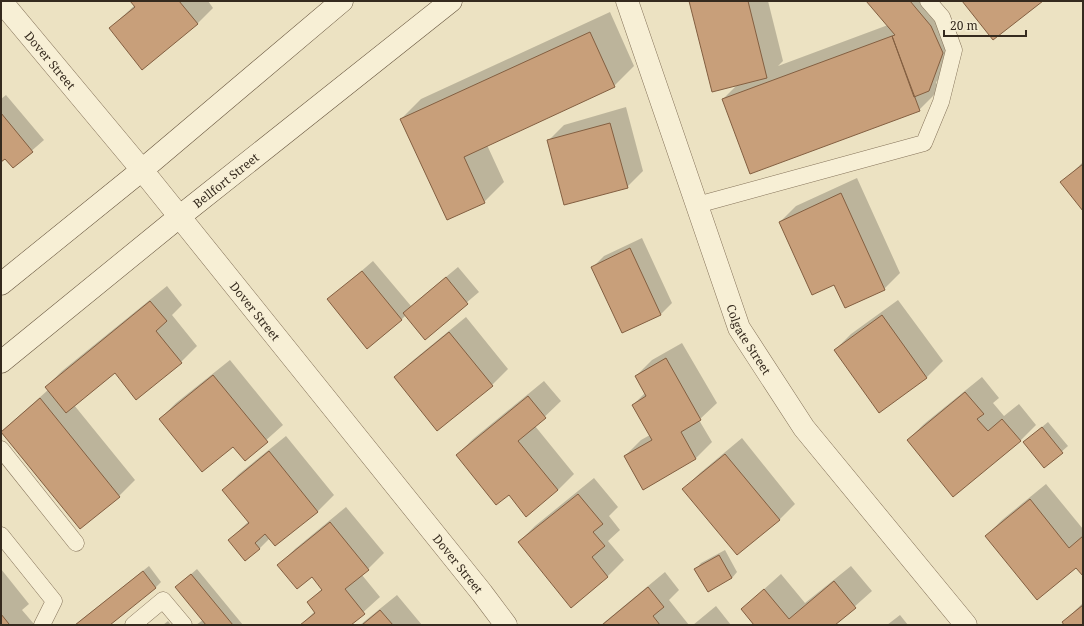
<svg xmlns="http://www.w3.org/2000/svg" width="1084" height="626" viewBox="0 0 1084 626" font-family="'Noto Serif',serif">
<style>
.shadow{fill:#0003}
.building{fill:#c89f7a;stroke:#835f41}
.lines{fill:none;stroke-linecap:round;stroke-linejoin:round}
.service-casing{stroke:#85735a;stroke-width:17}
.minor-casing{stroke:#85735a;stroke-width:23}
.secondary-casing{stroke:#66543d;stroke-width:23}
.service{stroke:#f7efd5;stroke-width:16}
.minor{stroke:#f7efd5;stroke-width:22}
.secondary{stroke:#f7efd5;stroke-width:22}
.labels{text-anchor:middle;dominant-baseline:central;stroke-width:3.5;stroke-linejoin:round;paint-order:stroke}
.street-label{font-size:12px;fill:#352a1e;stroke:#f3ecd1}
</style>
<rect width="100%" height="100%" fill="#ece2c2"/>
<path class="shadow" d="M132 1H208L213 8 197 24 110 28 135 5Z
M690 1H768L783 61 778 66 888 25 867 1H939L946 10 958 36 945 74 936 82 939 90 919 110 723 99 737 85Z
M610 12 634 66 614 86 487 145 504 182 484 202 401 119 421 99Z
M6 95 44 140 13 167 5 158 1 161V99Z
M626 107 643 171 627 187 548 141 564 125Z
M1083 162V209L1062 183Z
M857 178 900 273 884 289 835 284 780 222 796 206Z
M642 238 672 303 661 314 623 332 593 267 604 256Z
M373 261 411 306 458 267 479 292 425 338 406 315 401 320 329 299Z
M167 286 182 305 172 315 197 346 181 362 115 372 74 405 135 480 119 496 80 528 2 431 48 390 46 387 62 371Z
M898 300 943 361 927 377 879 411 835 350 851 334Z
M466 317 508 369 492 385 438 429 395 378 411 362Z
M682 343 717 403 699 420 712 442 696 458 643 488 625 456 641 440 650 435 633 405 645 393 636 376 652 360Z
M230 360 283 425 245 459 233 445 160 419 176 403Z
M982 377 999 398 993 403 1004 416 1019 404 1036 425 1020 441 908 440 924 424Z
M544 381 561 401 535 426 574 474 558 490 509 493 457 455 473 439Z
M1048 422 1068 446 1044 467 1030 437Z
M286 436 334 495 318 511 275 545 270 538 259 549 229 540 249 521 223 490 239 474Z
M742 438 795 504 779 520 684 489 700 473Z
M594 478 618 507 609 516 620 530 608 541 624 560 608 576 571 606 519 542 535 526Z
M1046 484 1083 529V575L1076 566 986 536 1002 520Z
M346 507 384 553 362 575 380 597 349 625H301L315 611 308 602 322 589 312 576 279 565 295 549Z
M725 550 737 572 732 578 696 569 701 563Z
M149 566 161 582 156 587 108 625H75Z
M851 566 872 591 834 625H755L742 609 781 574 805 603Z
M1 569 29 604 22 610 34 624 33 625H1Z
M197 569 243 625H196L203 620 182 582Z
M665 572 679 590 669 600 689 625H601Z
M397 595 422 625H360Z
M1083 603V625H1065L1063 622Z
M716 606 731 625H693Z
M900 615 908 625H887Z
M168 621 171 625H163Z"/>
<path class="building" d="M130 1H179L198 24 142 70 109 28 135 7Z
M689 1H748L767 78 712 92Z
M866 1H910L931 26 943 53 929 91 914 97 892 36 895 35Z
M962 1H1043L993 40Z
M590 32 615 87 464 157 485 203 447 220 400 119Z
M892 36 920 111 750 174 722 99Z
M1 113 33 152 13 168 5 159 1 162Z
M610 123 628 188 564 205 547 140Z
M1083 164V211L1060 182Z
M841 193 885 290 845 308 834 285 812 295 779 222Z
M630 248 661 315 622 333 591 267Z
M362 271 402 320 367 349 327 299Z
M446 277 468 304 425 340 403 313Z
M150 301 167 321 156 331 182 363 136 400 115 373 66 413 45 387Z
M882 315 927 378 879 413 834 350Z
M449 332 493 386 437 431 394 377Z
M666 358 701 420 681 432 696 459 643 490 624 456 652 440 632 405 646 396 635 376Z
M213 375 268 442 245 461 233 447 202 472 159 419Z
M965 392 984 414 977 419 988 431 1002 419 1021 441 953 497 907 440Z
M528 396 546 418 518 441 558 490 526 517 509 495 496 505 456 455Z
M40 398 120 497 80 529 1 432Z
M1042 427 1063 453 1044 468 1023 442Z
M269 451 318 512 275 546 265 534 255 543 260 549 245 561 228 540 249 523 222 490Z
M725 454 780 520 737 555 682 489Z
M578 494 603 524 593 532 605 546 592 557 608 577 571 608 518 542Z
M1030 499 1069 548 1083 536V576L1076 568 1037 600 985 536Z
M330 522 369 570 345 589 365 614 351 625H300L315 613 307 602 322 590 312 577 297 589 277 565Z
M719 555 732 578 708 592 694 569Z
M143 571 156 588 110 625H75Z
M191 574 233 625H206L175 587Z
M834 581 856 608 835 625H754L741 609 764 589 789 619Z
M648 587 664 607 653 616 660 625H602Z
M1083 605V625H1064L1062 622Z
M380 610 393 625H362Z
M1 614 9 624 8 625H1Z"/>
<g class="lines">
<defs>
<path id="service" d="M697 205 924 143 941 102 954 50 942 17 928 1
M1 449 76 543
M1 535 54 601 42 625
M133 625 163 600 184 625"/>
<g id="minor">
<path id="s1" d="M1 1 142 170 482 593 506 625"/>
<path id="s2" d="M627 1 739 328 804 428 966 625"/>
</g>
<g id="secondary">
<path d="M1 284 142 170 342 1"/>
<path id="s3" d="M1 362 179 217 451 1"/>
</g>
</defs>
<use href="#service" class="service-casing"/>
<use href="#minor" class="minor-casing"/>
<use href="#secondary" class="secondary-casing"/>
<use href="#service" class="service"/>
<use href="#minor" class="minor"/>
<use href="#secondary" class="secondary"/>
</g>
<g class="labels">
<g class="street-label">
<text stroke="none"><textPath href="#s1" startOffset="77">Dover Street</textPath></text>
<text stroke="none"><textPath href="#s3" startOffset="289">Bellfort Street</textPath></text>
<text stroke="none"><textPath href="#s1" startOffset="401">Dover Street</textPath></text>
<text stroke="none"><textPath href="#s2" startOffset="360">Colgate Street</textPath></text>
<text stroke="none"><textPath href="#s1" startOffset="725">Dover Street</textPath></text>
</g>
</g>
<rect width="1084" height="626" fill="none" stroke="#352a1e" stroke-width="4"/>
<path d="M944 30v6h82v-6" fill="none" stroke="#352a1e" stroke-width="2"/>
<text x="950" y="30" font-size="12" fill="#352a1e" stroke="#f3ecd1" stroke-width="3" paint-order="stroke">20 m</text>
</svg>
